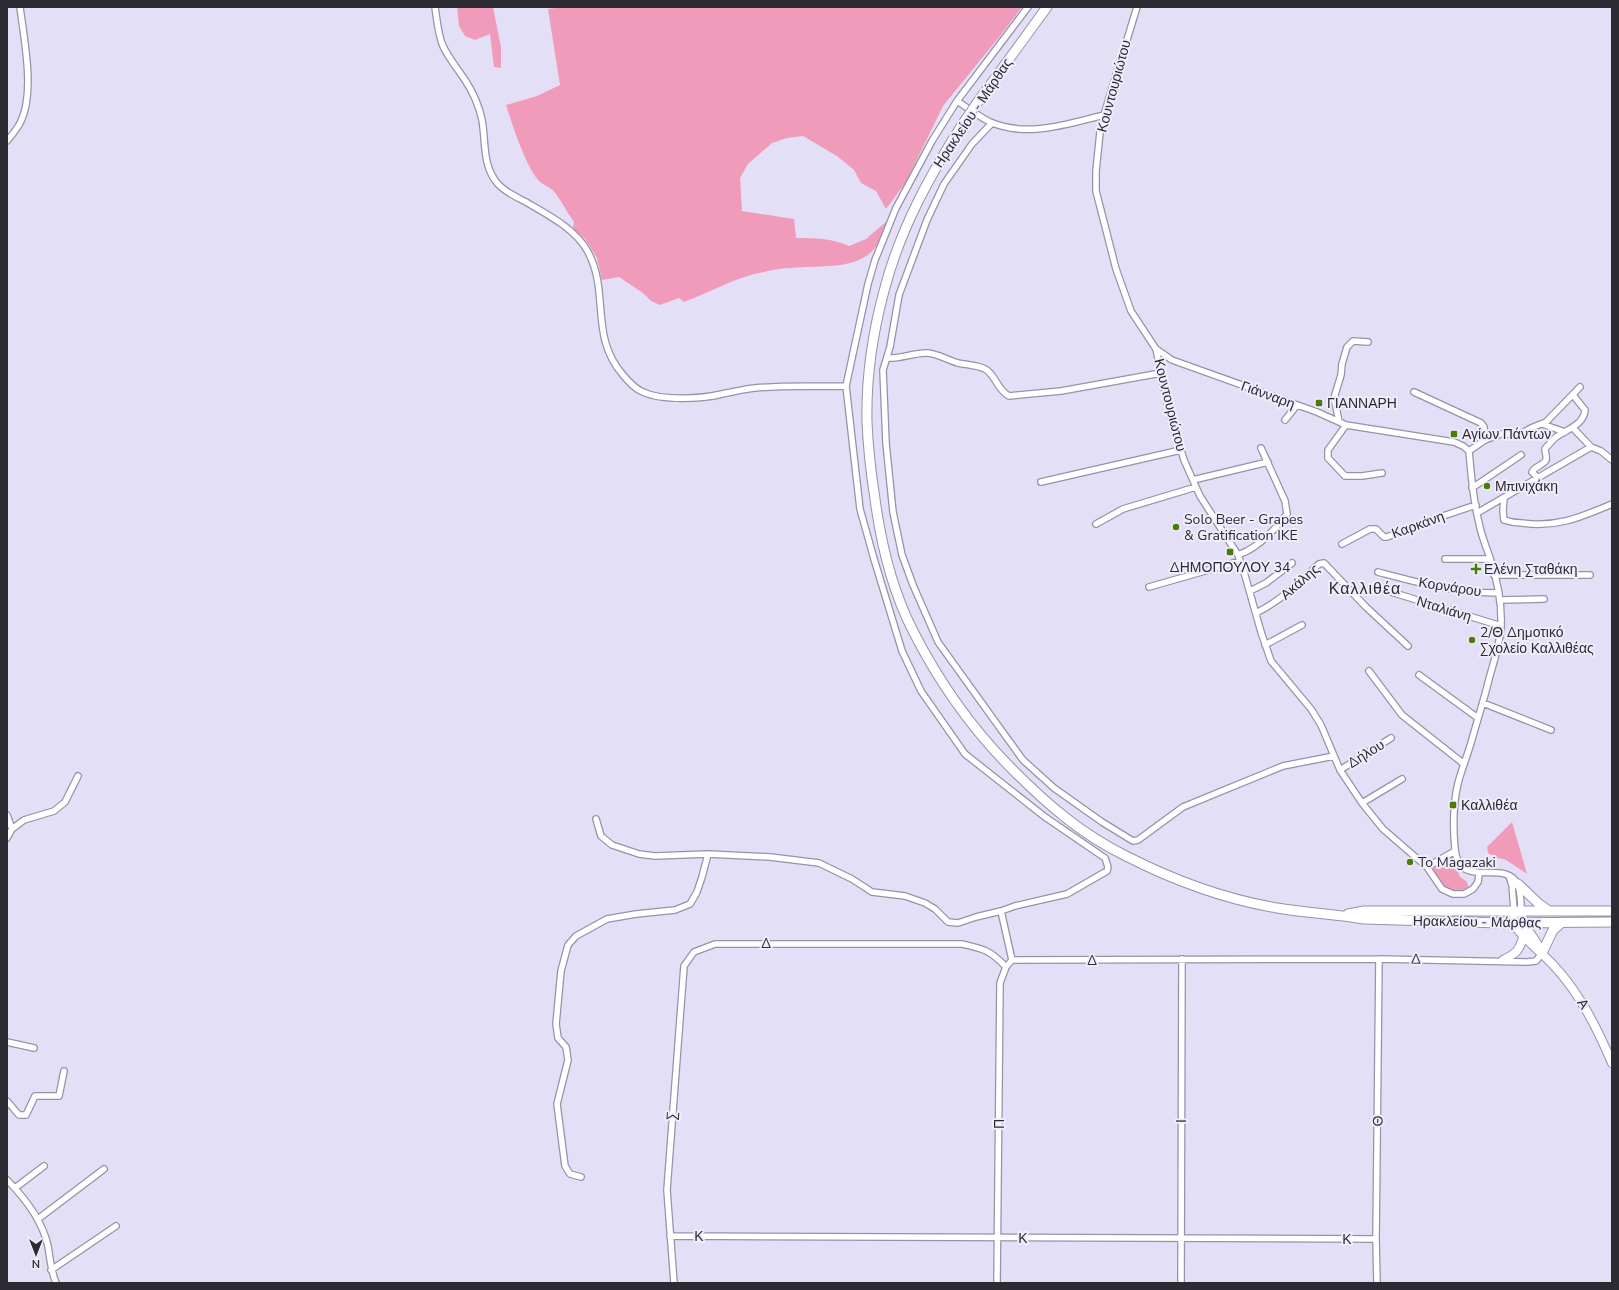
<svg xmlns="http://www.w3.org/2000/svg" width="1619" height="1290" viewBox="0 0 1619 1290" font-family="'Nunito Sans',sans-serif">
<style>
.green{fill:#f19bba}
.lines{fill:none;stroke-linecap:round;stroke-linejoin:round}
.street-casing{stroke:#9592a9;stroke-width:8}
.secondary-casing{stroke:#9592a9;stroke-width:10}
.primary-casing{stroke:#9592a9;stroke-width:11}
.street{stroke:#fff;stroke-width:5.5}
.secondary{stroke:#fff;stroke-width:8}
.primary{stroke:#fff;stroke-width:9}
.primary-bridge-casing{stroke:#9592a9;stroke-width:11;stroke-linecap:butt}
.primary-bridge{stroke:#fff;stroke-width:9}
.poi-dot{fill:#4a7c09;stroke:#efedfc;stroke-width:1.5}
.labels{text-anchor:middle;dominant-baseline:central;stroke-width:4;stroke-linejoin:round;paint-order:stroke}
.street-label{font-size:14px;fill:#2c2a33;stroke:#efedfc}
.poi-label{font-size:14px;fill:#2c2a33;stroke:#efedfc;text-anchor:start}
.quarter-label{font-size:16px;letter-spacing:1px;fill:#2c2a33;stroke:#efedfc}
</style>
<rect width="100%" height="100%" fill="#e2dff7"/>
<path class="green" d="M457 7H493L501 47V68L494 67 490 34 475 40 465 36 459 26Z
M556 7H1022L1000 36 943 106 906 182 886 209 876 191 861 183 854 170 837 156 803 136 787 138 772 143 748 164 740 178 742 211 794 219 796 238C817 238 830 238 849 246L866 239 887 221C883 232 878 248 868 255 846 270 816 265 791 268 782 268 772 270 764 272 735 277 711 292 684 302L679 298 660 305 651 301 643 293 619 277 602 280 597 258 585 239 573 228 574 222C567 213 563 203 556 194 550 186 544 186 539 181 526 167 512 124 506 105L537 96 560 85 548 9 556 8Z
M1512 822 1527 874 1506 860 1495 857 1488 853 1487 847Z
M1452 856 1460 877 1466 881 1469 887 1457 894 1439 885 1431 870Z"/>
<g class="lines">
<defs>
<path id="street" d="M435 7C437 20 438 35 443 46 449 59 458 69 465 80 473 92 479 106 482 120 486 142 482 166 498 184 505 192 516 197 526 202 548 215 576 229 588 252 610 293 589 336 623 375 629 382 635 389 643 392 662 401 702 399 722 394 733 392 744 389 755 388 785 385 816 387 846 386
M1137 7 1104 115 1100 132 1096 171V191L1116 269 1131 311 1156 349 1170 415 1184 460 1200 496 1238 555 1244 572 1261 632 1271 661 1311 709 1321 725 1340 770 1362 803 1383 829 1427 867 1442 889 1453 894H1464L1473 889 1478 882 1479 874
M957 101C968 108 978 116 990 122 1027 138 1067 124 1104 115
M992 123 972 144 944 184 927 220 899 295 890 347 883 370 886 443 893 512 902 555 913 585 938 642 1002 731 1023 760 1054 788 1102 822 1133 841 1138 840 1183 807 1283 766 1334 756
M7 141C12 135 18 128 21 121 35 92 24 39 20 7
M1156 349 1172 360 1317 412 1346 425 1454 442 1463 446 1469 451C1471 475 1473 500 1479 523 1481 535 1486 546 1490 558 1497 579 1502 603 1501 626 1500 644 1494 661 1489 679 1484 700 1477 721 1471 743 1467 756 1462 769 1458 783 1453 804 1453 828 1455 849 1459 892 1506 857 1518 885 1521 893 1521 903 1521 911
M887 358C901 359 912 353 926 353 937 353 947 360 958 363 967 365 977 365 985 369 996 375 997 390 1009 396L1061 391 1161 373
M1414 392 1481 423 1484 427 1485 440
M1285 420 1297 405
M1339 421 1334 398 1341 375 1342 364 1347 347 1353 341 1368 342
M1542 424 1565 432
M1346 425 1328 450V458L1345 476H1362L1382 473
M1573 428 1591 447
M1469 451 1485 440 1501 434H1521L1531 428 1546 422 1580 387
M1538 478 1532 472C1535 466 1544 465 1546 460 1547 457 1545 452 1545 449 1548 445 1552 441 1556 437 1566 430 1584 425 1585 410L1573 395
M1193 480 1268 462
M1041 482 1181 450
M1472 488 1521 455
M1504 498 1503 511 1504 520C1510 522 1516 523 1522 523 1557 528 1581 517 1612 504
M1477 513 1591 447 1601 451 1612 460
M1096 524 1123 509 1196 487
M1342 544 1370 529H1376L1384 537H1387L1425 522 1476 505
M1238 555C1258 548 1274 531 1287 514L1285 501 1261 448
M1445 559H1490
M1378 572C1420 583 1455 593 1499 593
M1494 575H1590
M1149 587 1240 561
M1250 591 1266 583 1292 563
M1388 591 1501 626
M1500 600 1544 599
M1256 613C1282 600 1298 583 1319 564L1324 563 1366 607 1408 646
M1265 645 1302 625
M1369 671 1402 715 1464 764
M1419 675 1478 718
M1483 703 1551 730
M1340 770 1391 738
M1362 803 1402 779
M7 815 12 829
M596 819 601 836 612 845 639 854 655 856 708 854 770 857 819 863 852 879 872 892 905 896 925 903 935 909 948 922 958 923 976 917 1001 911 1012 960
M7 838 12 829 24 820 54 811 65 802 78 776
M1427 867 1455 851
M1509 876 1512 885 1514 911
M1001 911 1015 906 1067 894 1107 871 1108 867 1105 858 1045 817 965 754 921 691 902 651 874 559 860 509 846 386 868 284 875 260 896 208 932 141 957 101 1028 7
M7 1042 34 1048
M7 1101 19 1115H26L35 1096H59L64 1071
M581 1177 570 1174 565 1166 557 1104 568 1060 566 1047 558 1038 556 1024 561 971 568 945 576 936 607 919 636 914 675 910 690 904 697 892 702 877 708 854
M7 1180C26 1199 42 1220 48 1246 50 1259 51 1271 56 1283
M15 1188 44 1166
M38 1219 104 1169
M670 1236 1376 1239
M51 1270 116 1226
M674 1283 667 1190 684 966 694 952 715 944H962C984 949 990 950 1006 967L1012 960 1379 959 1527 962 1536 961 1542 953
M997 1283 1000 983 1006 967
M1181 1283 1182 959
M1377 1283 1376 1239 1379 959"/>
<path id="secondary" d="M1514 911C1514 915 1513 920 1514 924 1520 935 1532 944 1541 953 1574 982 1595 1023 1612 1063
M1521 911C1524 930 1534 935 1541 951
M1503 960C1517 953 1519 951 1524 935"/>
<path id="primary" d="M977 103 1047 7
M964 122C930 175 900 229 884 291 873 332 866 379 867 422 868 448 871 473 875 499 881 544 892 590 913 631 939 682 972 729 1012 769 1047 804 1081 834 1126 856 1173 880 1224 899 1277 908 1306 913 1335 914 1364 919L1500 923 1612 922
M1518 884 1539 904 1549 911
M1348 914 1364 911H1612
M1542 953 1553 930 1561 923"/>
</defs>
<use href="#street" class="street-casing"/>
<use href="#secondary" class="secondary-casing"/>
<use href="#primary" class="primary-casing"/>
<use href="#street" class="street"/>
<use href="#secondary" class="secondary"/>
<use href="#primary" class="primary"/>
<defs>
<path id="primary-bridge" d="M964 122 977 103"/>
</defs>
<use href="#primary-bridge" class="primary-bridge-casing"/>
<use href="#primary-bridge" class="primary-bridge"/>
</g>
<g class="poi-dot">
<rect x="1315" y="399" width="8" height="8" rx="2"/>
<rect x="1450" y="430" width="8" height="8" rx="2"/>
<circle cx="1487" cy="486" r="4"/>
<circle cx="1176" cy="527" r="4"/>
<rect x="1226" y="548" width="8" height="8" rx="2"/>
<path d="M1474 563h4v4h4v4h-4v4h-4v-4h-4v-4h4z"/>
<circle cx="1472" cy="640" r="4"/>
<rect x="1449" y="801" width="8" height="8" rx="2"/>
<circle cx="1410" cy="862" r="4"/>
</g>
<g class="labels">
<g class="street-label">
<text transform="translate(1114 86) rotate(-75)">Κουντουριώτου</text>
<text transform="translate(973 113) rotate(-56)">Ηρακλείου - Μάρθας</text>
<text transform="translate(1268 395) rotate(20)">Γιάνναρη</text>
<text transform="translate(1170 405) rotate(76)">Κουντουριώτου</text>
<text transform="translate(1418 525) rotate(-20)">Καρκάνη</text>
<text transform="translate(1300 582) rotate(-41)">Ακάλης</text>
<text transform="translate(1450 587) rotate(9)">Κορνάρου</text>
<text transform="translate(1444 609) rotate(17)">Νταλιάνη</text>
<text transform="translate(1366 754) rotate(-32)">Δήλου</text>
<text transform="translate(1477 922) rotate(1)">Ηρακλείου - Μάρθας</text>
<text x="766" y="943">Δ</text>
<text transform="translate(1416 959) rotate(1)">Δ</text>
<text x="1092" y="960">Δ</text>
<text transform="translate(1583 1004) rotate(57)">Α</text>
<text transform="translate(672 1116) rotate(-86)">Σ</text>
<text transform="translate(1181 1121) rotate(-90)">Ι</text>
<text transform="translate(1378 1121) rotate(-89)">Θ</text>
<text transform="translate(999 1124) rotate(-90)">Π</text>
<text x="699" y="1236">Κ</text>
<text x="1023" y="1238">Κ</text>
<text x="1347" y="1239">Κ</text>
</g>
<g class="poi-label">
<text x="1327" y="403">ΓΙΑΝΝΑΡΗ</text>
<text x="1462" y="434">Αγίων Πάντων</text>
<text x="1495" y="486">Μπινιχάκη</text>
<text x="1184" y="519">Solo Beer - Grapes<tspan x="1184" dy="16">&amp; Gratification IKE</tspan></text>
<text x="1230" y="567" text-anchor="middle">ΔΗΜΟΠΟΥΛΟΥ 34</text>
<text x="1484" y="569">Ελένη Σταθάκη</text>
<text x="1480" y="632">2/Θ Δημοτικό<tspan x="1480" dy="16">Σχολείο Καλλιθέας</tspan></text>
<text x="1461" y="805">Καλλιθέα</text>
<text x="1418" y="862">To Magazaki</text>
</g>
<g class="quarter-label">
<text x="1365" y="589">Καλλιθέα</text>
</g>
</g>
<rect width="1619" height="1290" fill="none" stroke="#2c2a33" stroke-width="16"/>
<g transform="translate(36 1254) rotate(180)" stroke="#efedfc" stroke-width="3" paint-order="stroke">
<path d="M0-3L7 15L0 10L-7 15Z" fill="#2c2a33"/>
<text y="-6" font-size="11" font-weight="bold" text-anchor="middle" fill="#2c2a33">N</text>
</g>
</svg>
